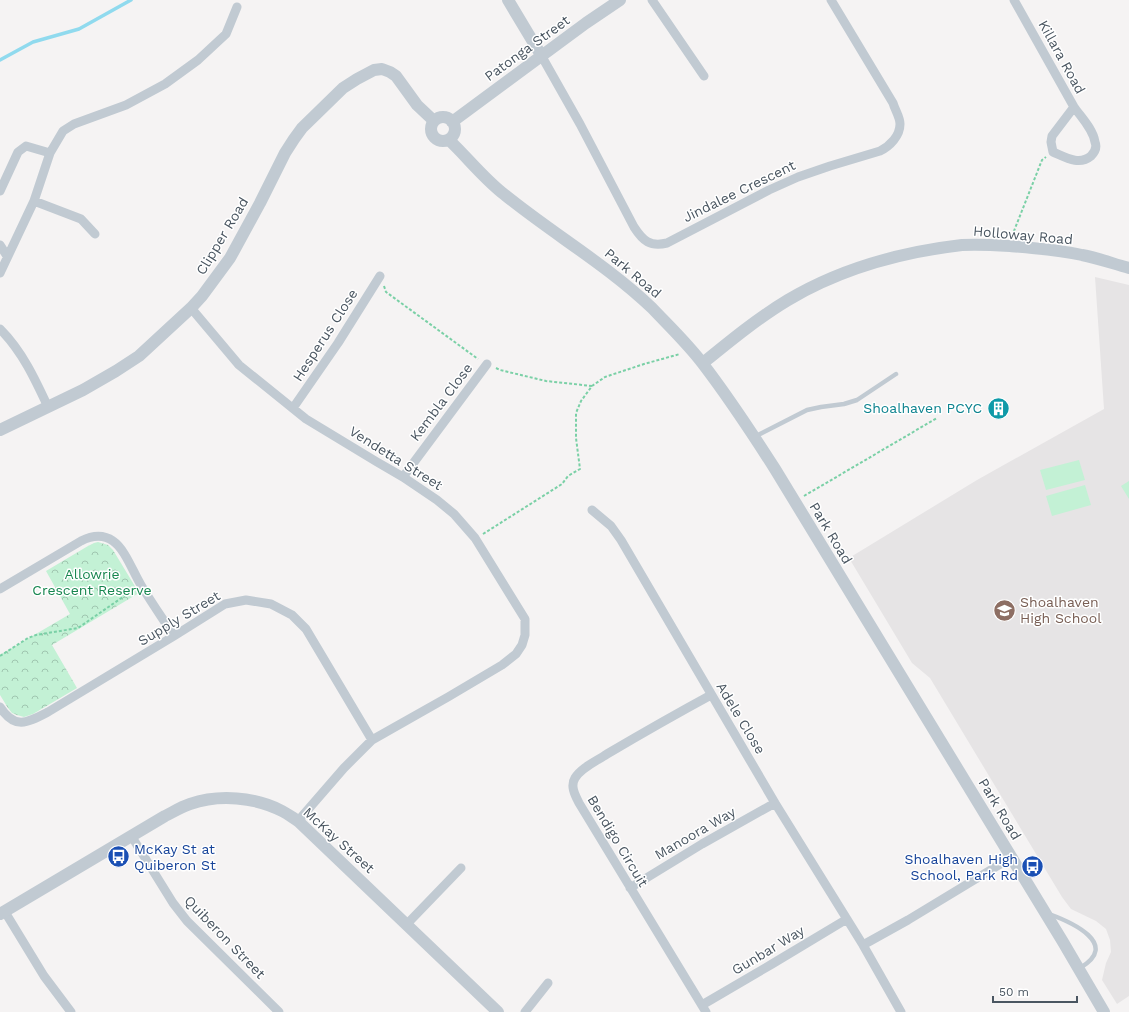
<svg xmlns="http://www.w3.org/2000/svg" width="1129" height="1012" viewBox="0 0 1129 1012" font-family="'Work Sans',sans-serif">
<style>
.education{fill:#e6e4e5}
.forest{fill:url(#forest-crowns)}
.pitch{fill:#c3f1d5}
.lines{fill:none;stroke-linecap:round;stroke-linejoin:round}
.stream{stroke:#90daee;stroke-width:3.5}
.path{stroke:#7ad0a6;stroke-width:2;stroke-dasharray:3 2;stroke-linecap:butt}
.service{stroke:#c1cad2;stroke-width:4.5}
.minor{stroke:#c1cad2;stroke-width:9}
.tertiary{stroke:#c1cad2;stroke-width:12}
.labels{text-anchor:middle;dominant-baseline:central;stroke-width:3;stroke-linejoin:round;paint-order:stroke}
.street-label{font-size:14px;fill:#4a5661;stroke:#fff}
.culture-label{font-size:14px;fill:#0d838f;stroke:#fff;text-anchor:end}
.park-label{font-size:14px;fill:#17864f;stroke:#fff}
.education-label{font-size:14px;fill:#785e54;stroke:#fff;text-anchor:start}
.transit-label{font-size:14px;fill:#164399;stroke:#fff;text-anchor:start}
</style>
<defs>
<pattern id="forest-crowns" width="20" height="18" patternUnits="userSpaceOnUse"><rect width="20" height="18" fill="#c3f1d5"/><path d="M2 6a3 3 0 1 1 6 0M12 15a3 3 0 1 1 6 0" fill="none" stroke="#a0c6b0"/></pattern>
</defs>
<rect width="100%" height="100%" fill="#f5f3f3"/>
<path class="education" d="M1095 277 1129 285V996L1117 1004 1102 980 1106 963 1111 952 1110 940 1106 929 1096 921 1071 909 1062 897 930 678 912 663 849 558 977 480 1104 409Z"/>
<path class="forest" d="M98 542 108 545 113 550 139 593 52 645 77 688 33 714 24 717 17 715 12 713 8 708 0 695V655L70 614 46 571 88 546 94 543Z"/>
<path class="pitch" d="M1079 460 1085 480 1046 490 1040 470Z
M1129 481V499L1121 486Z
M1085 485 1091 505 1052 516 1046 496Z"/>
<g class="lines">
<path class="stream" d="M0 60 33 42 79 29 131 0"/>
<path class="path" d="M1012 236 1042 160 1046 157
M384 286 386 292 478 359
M496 368 500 370 546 381 592 386
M804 496 937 418
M483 534 562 484 568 476 580 469 576 438V413L581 401 592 386 605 377 644 364 680 354
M0 656 28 638 36 635 78 628 133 590"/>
<path class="service" d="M754 437 807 410 821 407 844 404 857 400 896 374
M1049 914C1071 922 1121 944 1080 968"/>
<path class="minor" d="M652 0 704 76
M1014 0 1074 107 1052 136 1051 142 1053 152C1065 157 1079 166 1091 156 1095 152 1097 147 1095 142 1093 129 1081 117 1074 107
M541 55 580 124 634 227C643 241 650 247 667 243L769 190 798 177 830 166 880 151C890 146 900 136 900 124 900 117 895 110 893 103L831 0
M0 191 18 152 26 146 50 153
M34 201 81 219 95 234
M0 245 7 256
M0 273 34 201 50 153 63 131 74 124 126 105 165 84 198 60 226 34 237 7
M191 308 239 365 306 419 377 462 403 477 437 500 454 514 475 538 525 619V635L522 645 516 654 502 665 448 697 372 740 344 768 298 821
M0 329C22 351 35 379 48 407
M293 408 338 343 380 276
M403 477 487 364
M592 510 611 526 621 540 775 803 863 945
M0 589 81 541C91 536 103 534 113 541 125 549 133 572 141 585 151 602 163 619 174 636
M0 707C15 730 27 723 48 712L174 636 225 604 246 600 271 604 292 615 306 629 372 740
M132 837 173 903 187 921 279 1012
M630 888 702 844 775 803
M5 912 44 976 71 1012
M407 924 461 868
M702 1005 772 964 847 919
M525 1012 548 983
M706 1012 579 803C575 795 570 786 575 778 582 767 597 761 607 754 641 734 676 714 711 695
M901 1012 863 945 908 920 1012 857"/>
<path class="tertiary" d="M508 0 541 55
M431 129a12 12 0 1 1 24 0a12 12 0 1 1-24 0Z
M452 122 586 23 620 0
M449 140C468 158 484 179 505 195 553 234 607 265 652 308 669 326 688 344 703 364 729 398 752 433 775 469L1063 942 1104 1012
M703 363C730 341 758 318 788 300 840 269 902 252 962 245 978 244 994 245 1010 246 1034 248 1059 250 1082 255 1098 258 1114 264 1129 268
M0 430 83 390 116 371 139 356 191 308 202 296 230 258 260 203 285 153 294 139 302 128 343 88 357 79 374 70 382 69 390 72 396 76 417 105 434 121
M0 914 165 816C173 812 181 807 190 804 219 794 255 797 282 811 288 814 293 818 298 821L498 1012"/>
</g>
<defs>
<symbol id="building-disc" viewBox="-11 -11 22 22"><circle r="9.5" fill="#0f9aa8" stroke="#fff"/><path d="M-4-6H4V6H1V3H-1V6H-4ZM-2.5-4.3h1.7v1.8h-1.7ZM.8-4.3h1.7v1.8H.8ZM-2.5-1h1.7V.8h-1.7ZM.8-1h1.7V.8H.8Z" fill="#fff"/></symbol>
<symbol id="school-disc" viewBox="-11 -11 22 22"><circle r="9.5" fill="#8d6e63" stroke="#fff"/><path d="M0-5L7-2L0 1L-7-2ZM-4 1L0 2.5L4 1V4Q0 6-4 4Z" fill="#fff"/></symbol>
<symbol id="bus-disc" viewBox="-11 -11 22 22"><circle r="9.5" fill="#1a4fb4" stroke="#fff"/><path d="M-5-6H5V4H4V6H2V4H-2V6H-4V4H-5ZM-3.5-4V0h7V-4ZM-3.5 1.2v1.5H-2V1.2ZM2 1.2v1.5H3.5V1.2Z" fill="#fff"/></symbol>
</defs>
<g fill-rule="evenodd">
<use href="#building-disc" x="986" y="396" width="25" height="25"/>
<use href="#school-disc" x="992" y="598" width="25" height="25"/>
<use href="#bus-disc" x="106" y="844" width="25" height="25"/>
<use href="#bus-disc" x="1020" y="854" width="25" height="25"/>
</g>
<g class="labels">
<g class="street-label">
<text transform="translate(527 48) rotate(-36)">Patonga Street</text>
<text transform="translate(1062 57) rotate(61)">Killara Road</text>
<text transform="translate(739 191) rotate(-26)">Jindalee Crescent</text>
<text transform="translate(1023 235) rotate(5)">Holloway Road</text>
<text transform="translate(222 236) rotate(-59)">Clipper Road</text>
<text transform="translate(633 273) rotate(40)">Park Road</text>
<text transform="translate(325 335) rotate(-57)">Hesperus Close</text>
<text transform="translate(441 402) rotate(-53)">Kembla Close</text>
<text transform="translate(396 458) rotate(32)">Vendetta Street</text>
<text transform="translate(831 533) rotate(59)">Park Road</text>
<text transform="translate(179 618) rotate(-31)">Supply Street</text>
<text transform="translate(741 718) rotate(59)">Adele Close</text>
<text transform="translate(1000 809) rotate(59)">Park Road</text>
<text transform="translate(695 833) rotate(-30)">Manoora Way</text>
<text transform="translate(339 840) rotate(42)">McKay Street</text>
<text transform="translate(618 841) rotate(59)">Bendigo Circuit</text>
<text transform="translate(225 937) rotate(46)">Quiberon Street</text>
<text transform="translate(768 950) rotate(-31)">Gunbar Way</text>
</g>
<g class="culture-label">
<text x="982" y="408">Shoalhaven PCYC</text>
</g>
<g class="park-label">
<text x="92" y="574">Allowrie<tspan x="92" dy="16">Crescent Reserve</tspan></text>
</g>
<g class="education-label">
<text x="1020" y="602">Shoalhaven<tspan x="1020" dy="16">High School</tspan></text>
</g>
<g class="transit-label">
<text x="134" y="849">McKay St at<tspan x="134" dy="16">Quiberon St</tspan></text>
<text x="1018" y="859" text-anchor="end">Shoalhaven High<tspan x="1018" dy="16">School, Park Rd</tspan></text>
</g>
</g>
<path d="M993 996v6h84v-6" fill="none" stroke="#4a5661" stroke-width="2"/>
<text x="999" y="996" font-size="12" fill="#4a5661" stroke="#ffffff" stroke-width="3" paint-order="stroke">50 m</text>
</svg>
